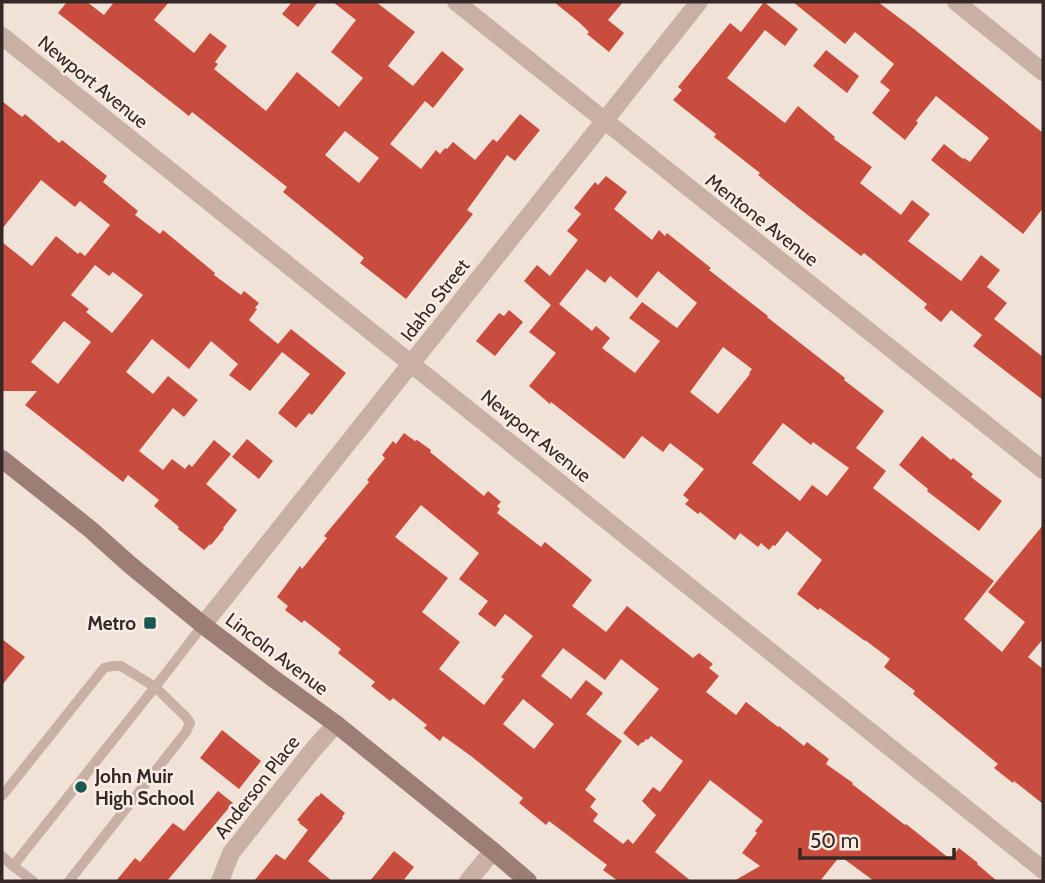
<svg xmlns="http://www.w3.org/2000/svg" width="1045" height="883" viewBox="0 0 1045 883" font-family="Cabin,sans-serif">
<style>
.building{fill:#c84d3f;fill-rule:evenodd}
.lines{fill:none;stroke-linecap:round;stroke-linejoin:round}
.service{stroke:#c9b0a4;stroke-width:10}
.minor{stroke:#c9b0a4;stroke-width:18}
.tertiary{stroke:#c9b0a4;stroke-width:18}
.secondary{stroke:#9d7e76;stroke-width:18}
.poi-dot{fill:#1b5752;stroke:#f9ede4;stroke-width:2.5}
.labels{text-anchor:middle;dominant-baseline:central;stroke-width:5;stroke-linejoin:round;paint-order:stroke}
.street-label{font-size:19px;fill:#352826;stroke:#f9ede4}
.poi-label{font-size:19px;font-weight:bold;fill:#352826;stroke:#f9ede4;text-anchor:end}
</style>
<rect width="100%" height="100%" fill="#f1e2d8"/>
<path class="building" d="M67 2H87L104 15 114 2H169L154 20 194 53 210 33 227 46 215 62 218 64 214 69 266 111 297 72 339 107 363 78 331 52 356 20 333 2H376L415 32 388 66 413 86 442 51 464 69 433 108 425 101 390 144 421 169 436 150 440 154 445 148 447 149 453 142 475 160 493 139 497 142 520 114 540 130 515 161 507 155 467 210 473 214 406 299 360 263 364 258 358 253 283 192 287 187 192 112 189 116 58 13ZM345 131 379 158 359 183 325 155Z
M292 2H318L298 27 282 14Z
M554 2H623L608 20 624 33 609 52 587 34 589 32 580 23Z
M764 2 798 29 785 46 765 30 727 78 785 123 798 106 835 137 834 139 872 167 860 183 901 215 912 200 930 214 908 241 961 281 981 255 1000 270 987 287 1007 303 994 319 1043 357V400L973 346 982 335 951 310 941 322 924 308 927 304 864 253 861 256 800 209 758 175 760 173 714 137 716 134 673 100 682 90 678 87 730 23 741 32Z
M793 2H878L914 29 1043 133V208L1023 234 931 160 944 144 963 159 964 158 970 162 989 138 936 96 916 121 918 123 905 140 872 113 890 90 880 82 894 64 855 32 845 44Z
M826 50 859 76 847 93 813 66Z
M2 101 22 117 25 114 59 143 62 140 107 176 103 182 138 211 135 215 160 234 163 230 215 273 214 275 241 295 244 291 259 303 255 308 257 309 249 320 278 344 291 329 346 373 312 415 309 413 296 428 278 413 310 374 282 352 250 391 229 375 238 364 211 341 189 369 152 339 126 372 153 394 168 376 198 400 184 417 173 408 139 451 163 470 172 459 185 469 189 464 192 467 214 440 231 454 206 484 237 510 223 528 224 529 211 545 210 544 204 550 178 529 179 527 154 506 159 500 128 475 123 482 25 405 37 391H2V242L32 266 56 236 78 254 80 252 85 256 110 225 80 201 75 207 41 180 2 229ZM95 265 109 276 113 272 143 295 112 333 86 312 89 309 71 295ZM64 321 91 342 58 384 31 362Z
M606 176 627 192 614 209 652 240 659 230 665 236 667 233 711 268 709 270 768 316 767 317 845 378 844 380 884 411 856 448 886 471 873 488 994 581 964 619 1002 652 1025 622 988 592 1043 525V639L1028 657 1043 669V804L1014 781 1013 783 994 768 998 764 913 694 915 691 884 667 890 659 865 640V641L820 608 818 610 797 594 822 560 787 531 775 546 773 545 769 550 761 543 758 547 740 533 735 540 700 512 698 514 685 504 689 500 683 495 704 469 670 443 663 452 642 436 624 459 551 402 550 404 529 386 556 353 529 332 551 305 524 281 537 265 550 276 578 240 567 231 581 214 574 208 595 182 598 185ZM587 269 605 283 610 276 637 298 658 271 697 303 677 328 642 302 629 318 660 341 635 373 602 348 610 338 596 326 592 331 559 304ZM723 347 752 369 749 373 750 374 718 414 690 392ZM783 423 811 445 813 442 849 468 827 496 812 485 800 501 752 463Z
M509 310 523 322 495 356 476 341 499 313 504 316Z
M404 433 415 441 417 440 431 450 430 452 484 496 488 491 501 502 497 506 500 509 497 513 541 547 545 542 592 580 572 606 606 632 627 606 693 658 699 653 713 664 709 668 719 676 706 692 736 715 746 702 778 727 779 726 804 746 807 742 829 759 826 764 853 783 852 784 905 825 906 824 950 859 959 848 978 863 977 864 997 881H874L840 856 820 881H734L760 866 742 853 757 833 755 831 763 821 710 780 655 852 691 881H618L603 870 607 865 549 821 546 825 519 803 523 798 471 756 443 736 440 741 424 728 427 725 393 698 390 701 371 686 375 682 338 653 341 649 304 620 302 623 285 610 288 606 277 597 300 566 302 569 327 538 324 536 369 482 367 480 385 458 382 455 393 441 396 444ZM421 505 479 553 459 579 488 601 478 614 495 627 505 614 533 636 501 677 504 679 484 705 439 669 460 642 422 612 448 578 395 537ZM563 648 605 680 621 659 659 689 623 733 638 746 642 742 643 743 646 739 648 740 651 736 683 761 660 792 653 787 642 801 656 815 633 844 628 839 623 844 593 821 598 814 590 807 596 799 585 790 622 741 586 714 603 693 586 680 571 699 541 676ZM523 699 554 724 534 749 503 724Z
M922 436 951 460 953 458 973 474 971 477 1002 501 979 531 927 491 928 489 899 465Z
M247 439 273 461 259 479 232 457Z
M2 639 25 657 2 685Z
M222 730 261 761 239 789 200 758Z
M218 791 233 803 167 881H116L135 858 140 862 173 823 184 831Z
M321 793 345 813 342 817 343 818 308 861 332 881H254L276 854 285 860 308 830 299 823 300 822 297 820 317 796 318 797Z
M394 851 414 867 403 881H370Z"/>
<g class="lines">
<path class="service" d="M2 796 104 668 112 666H121L155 687 185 716 190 723 186 732 69 881
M2 856 13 866 170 668 203 625
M13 866 33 881"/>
<path class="minor" d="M456 2 1043 470
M956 2 1043 72
M2 36 1043 870
M203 625 699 2
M220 881 231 853 312 751 336 724"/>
<path class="tertiary" d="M468 881 493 851"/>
<path class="secondary" d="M2 459 90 529 129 564 203 625 274 679 336 724 493 851 528 881"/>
</g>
<g class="poi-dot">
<rect x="143" y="616" width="14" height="14" rx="3.5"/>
<circle cx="81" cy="787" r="7"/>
</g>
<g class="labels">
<g class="street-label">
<text transform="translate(93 82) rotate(39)">Newport Avenue</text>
<text transform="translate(762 220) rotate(38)">Mentone Avenue</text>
<text transform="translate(435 300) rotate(-52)">Idaho Street</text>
<text transform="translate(536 436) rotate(39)">Newport Avenue</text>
<text transform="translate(277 654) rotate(37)">Lincoln Avenue</text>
<text transform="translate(257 787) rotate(-52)">Anderson Place</text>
</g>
<g class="poi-label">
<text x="136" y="623">Metro</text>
<text x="95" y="776" text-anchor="start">John Muir<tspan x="95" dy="22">High School</tspan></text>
</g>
</g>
<rect width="1045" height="883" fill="none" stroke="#352826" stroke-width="7"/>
<path d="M800 848v10h154v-10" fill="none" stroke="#352826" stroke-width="3.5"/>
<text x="810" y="848" font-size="21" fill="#352826" stroke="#f9ede4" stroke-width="5" paint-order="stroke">50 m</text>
</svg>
